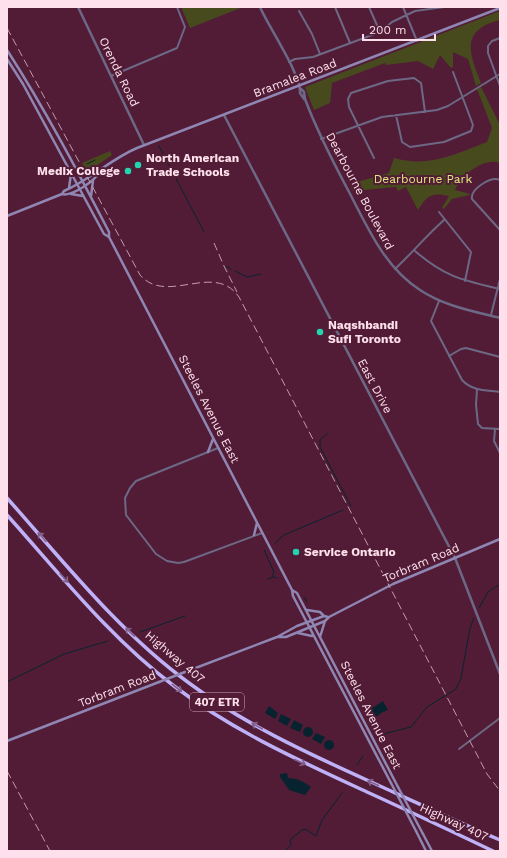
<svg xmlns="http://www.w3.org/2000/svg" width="507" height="858" viewBox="0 0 507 858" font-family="'Work Sans',sans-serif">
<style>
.green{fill:#474a1d}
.water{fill:#082330}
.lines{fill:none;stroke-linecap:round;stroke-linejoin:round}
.stream{stroke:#082330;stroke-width:1}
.minor{stroke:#6d6885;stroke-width:2}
.tertiary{stroke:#6d6885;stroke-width:2.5}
.secondary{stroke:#8f86b4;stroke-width:2.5}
.motorway{stroke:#bfb1f8;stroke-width:3.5}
.rail{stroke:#c19bac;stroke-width:1;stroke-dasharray:8 4;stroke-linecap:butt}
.secondary-bridge{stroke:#8f86b4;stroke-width:2.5}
.oneway{stroke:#835f8d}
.poi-dot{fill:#23d5af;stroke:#521c36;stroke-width:1.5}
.labels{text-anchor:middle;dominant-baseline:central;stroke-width:4;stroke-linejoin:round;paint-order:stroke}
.shield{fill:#521c36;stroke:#caa5b5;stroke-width:1}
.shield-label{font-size:11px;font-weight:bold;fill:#fde0eb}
.street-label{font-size:12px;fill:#fde0eb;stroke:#521c36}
.poi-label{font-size:12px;font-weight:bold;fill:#fde0eb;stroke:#521c36;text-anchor:start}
.park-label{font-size:12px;fill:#e0e980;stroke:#521c36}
</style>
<rect width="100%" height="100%" fill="#521c36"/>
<path class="green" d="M181 7H243L190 28Z
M500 11V20C460 30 469 53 481 83L476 86 468 59 453 52V67L451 68 440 55 433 69 418 61 386 65 385 63 332 83 330 103 314 110 305 87Z
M481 87 500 125V163C483 157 461 176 455 190L470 194 469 195 452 199 444 209 442 208 449 196C432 192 427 195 418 210L406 187 398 191 396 187 353 191 350 184 389 173 394 158C428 168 455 154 487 142L492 128 477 89Z
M110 151 112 155 90 170H85L82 163Z"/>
<path class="water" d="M383 701 388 710 381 713 378 716H374L371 709Z
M269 706 278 713 275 719 265 713Z
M281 714 291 719 287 726 278 721Z
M294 720 303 725 300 732 290 728Z
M303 732a5 5 0 1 1 10 0a5 5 0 1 1-10 0Z
M316 733 325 737 321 744 312 739Z
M324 745a5 5 0 1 1 10 0a5 5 0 1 1-10 0Z
M287 773 288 778C298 778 304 782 311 787L305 795 289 790 280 777V774Z"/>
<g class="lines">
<path class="stream" d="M159 146 204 232
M87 164 95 160
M226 266 231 269
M235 271 247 277 261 274
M328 433 320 440V447L351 506
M275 543 284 535 343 510
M264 550 274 572 272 577
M268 579 274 577 277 578
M304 597 307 602
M479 608 488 592 500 584
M140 632 185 616
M7 682 64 654 108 641
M383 735 387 733 411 727 427 707 456 689 461 678 470 628 474 618
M357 765 363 756
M285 851 291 845 290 840 302 830 305 829 316 836 322 820 342 793"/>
<path class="minor" d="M335 7 350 43
M369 7 380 32
M403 7 417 41
M299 11 312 34 320 54
M500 38 492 41 488 46V53L500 86
M289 62 295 59 313 57 380 32 392 22 415 11 444 7
M111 76 177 48 185 27 177 7
M396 115 402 142 410 147 444 142 471 131 473 125 453 72
M321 139 382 117 437 110 448 106 500 74
M374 158 349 107 348 99 351 93 388 81 414 78 421 83 425 112
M500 180C491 176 470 189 472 199L500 230
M439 212 471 252 465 281
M415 251C445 277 462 280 500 289
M395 269C412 253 427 235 444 220
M439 301 431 321 462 380C472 391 486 390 500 392
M491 315 500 279
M449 356 461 349 466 348 500 357
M477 389 476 405 478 424 482 428 500 429
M495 429 494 441 500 453
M218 448 136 481 130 488 125 498 126 515 156 554 167 561 178 563 184 562 262 533
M459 749 500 718"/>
<path class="tertiary" d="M78 7 144 145
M260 7C268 26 302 76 300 93L304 99
M301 89 304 92 305 99C317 131 332 160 348 190 367 226 384 267 420 290 444 306 472 311 500 318
M224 115 455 558 500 674"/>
<path class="secondary" d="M7 50C45 109 77 170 109 232V237L292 590 293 596 391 783
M7 59 23 84 104 234 109 237
M79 171 91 175
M69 188 71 174
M62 194C72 197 96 180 100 171
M71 194 83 196
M91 196 93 181
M7 216 62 194 64 191C91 179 111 159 137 148L500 8
M208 452 213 439
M254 535 257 523
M292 590 297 593 398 787
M307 610 320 612 324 616
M298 633 312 636
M278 637H286L325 621 329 617 393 584 500 539
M320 637 325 621
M185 672 277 637 297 626 324 616 328 617
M7 741 159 682
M416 831 426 851
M423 834 432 851"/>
<path class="motorway" d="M7 498C64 562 119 632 189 683 244 724 307 753 369 781 413 801 456 821 500 840
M7 515C60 574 110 638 174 686 233 731 300 761 367 792 409 811 451 831 493 851"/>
<path class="rail" d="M7 28 140 275C167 306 214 261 239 297L487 774 500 791
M214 243 224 266 237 292
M7 771 50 851"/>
<path class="secondary-bridge" d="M159 682 185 672
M391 783 416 831
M398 787 423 834"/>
</g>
<defs><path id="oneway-shaft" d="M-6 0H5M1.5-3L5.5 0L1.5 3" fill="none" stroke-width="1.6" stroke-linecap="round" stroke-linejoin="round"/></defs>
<g class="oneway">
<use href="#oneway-shaft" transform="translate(42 537) rotate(-132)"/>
<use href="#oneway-shaft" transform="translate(64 578) rotate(48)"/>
<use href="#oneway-shaft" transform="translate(130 632) rotate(-137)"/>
<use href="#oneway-shaft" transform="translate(177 688) rotate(37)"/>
<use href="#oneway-shaft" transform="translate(257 726) rotate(-151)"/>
<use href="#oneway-shaft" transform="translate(300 762) rotate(24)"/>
<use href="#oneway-shaft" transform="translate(373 783) rotate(-156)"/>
</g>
<g class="poi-dot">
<circle cx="138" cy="165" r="4"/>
<circle cx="128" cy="171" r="4"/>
<circle cx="320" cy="332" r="4"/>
<circle cx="296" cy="552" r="4"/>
</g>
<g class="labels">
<rect class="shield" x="190" y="693" width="54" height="18" rx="3"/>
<g class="shield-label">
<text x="217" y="702">407 ETR</text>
</g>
<g class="street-label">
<text transform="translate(119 72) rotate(64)">Orenda Road</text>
<text transform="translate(295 78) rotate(-21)">Bramalea Road</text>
<text transform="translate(360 191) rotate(62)">Dearbourne Boulevard</text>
<text transform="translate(375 386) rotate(62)">East Drive</text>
<text transform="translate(209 409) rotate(63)">Steeles Avenue East</text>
<text transform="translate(421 563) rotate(-23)">Torbram Road</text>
<text transform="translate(175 657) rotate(40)">Highway 407</text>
<text transform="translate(117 689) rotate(-21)">Torbram Road</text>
<text transform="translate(371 715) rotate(63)">Steeles Avenue East</text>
<text transform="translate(454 822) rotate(25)">Highway 407</text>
</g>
<g class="poi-label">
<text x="146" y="158">North American<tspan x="146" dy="14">Trade Schools</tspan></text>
<text x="120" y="171" text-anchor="end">Medix College</text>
<text x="328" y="325">Naqshbandi<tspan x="328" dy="14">Sufi Toronto</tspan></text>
<text x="304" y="552">Service Ontario</text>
</g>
<g class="park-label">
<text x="423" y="179">Dearbourne Park</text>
</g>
</g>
<rect width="507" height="858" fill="none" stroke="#fde0eb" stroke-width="16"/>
<path d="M363 34v6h72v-6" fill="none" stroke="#fde0eb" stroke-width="2"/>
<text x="369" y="34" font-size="12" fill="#fde0eb" stroke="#521c36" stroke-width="3" paint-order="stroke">200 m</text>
</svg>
